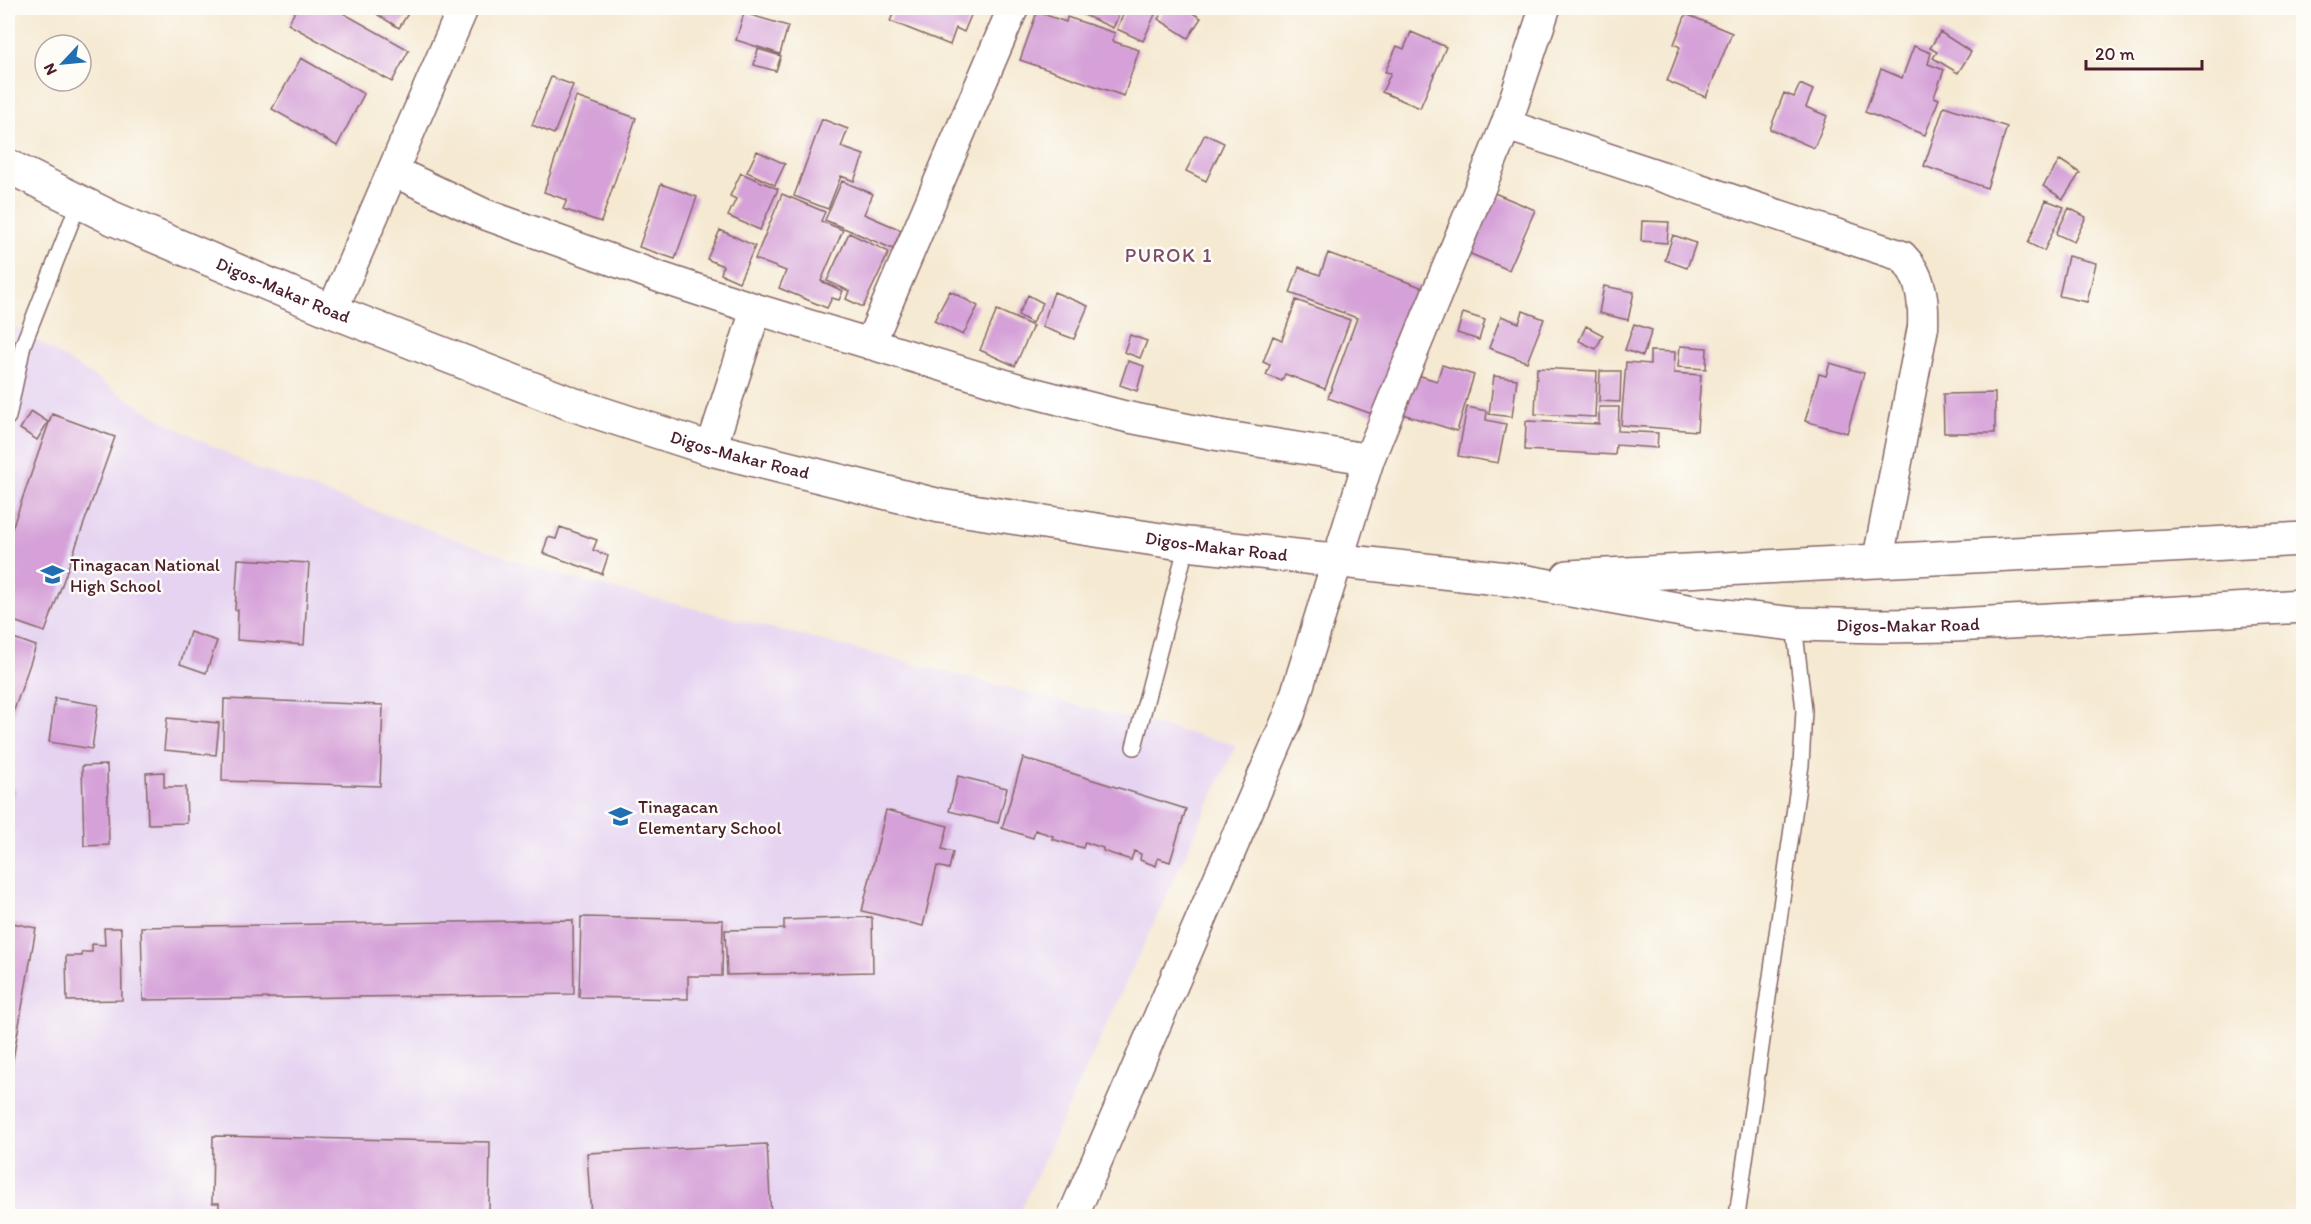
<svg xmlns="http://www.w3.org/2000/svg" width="2311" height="1224" viewBox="0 0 2311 1224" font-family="Itim,sans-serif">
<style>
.built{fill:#e5d3f1}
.building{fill:#d5a1d8}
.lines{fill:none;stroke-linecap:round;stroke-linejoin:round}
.lane-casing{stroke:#866665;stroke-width:18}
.street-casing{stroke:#866665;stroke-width:33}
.highway-casing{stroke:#866665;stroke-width:36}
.lane{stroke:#fff;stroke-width:15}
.street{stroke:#fff;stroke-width:30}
.highway{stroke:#fff;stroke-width:33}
.labels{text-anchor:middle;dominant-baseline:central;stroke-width:5;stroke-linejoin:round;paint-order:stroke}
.street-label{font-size:18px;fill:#4a1f2b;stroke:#fdfcf7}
.poi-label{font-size:18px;fill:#4a1f2b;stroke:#fdfcf7;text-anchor:start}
.neighbourhood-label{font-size:20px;letter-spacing:1.5px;fill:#7b4c68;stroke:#fdfcf7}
</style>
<rect width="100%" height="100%" fill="#fdfcf7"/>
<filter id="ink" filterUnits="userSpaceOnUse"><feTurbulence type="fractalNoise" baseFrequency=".0167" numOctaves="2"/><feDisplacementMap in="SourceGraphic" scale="12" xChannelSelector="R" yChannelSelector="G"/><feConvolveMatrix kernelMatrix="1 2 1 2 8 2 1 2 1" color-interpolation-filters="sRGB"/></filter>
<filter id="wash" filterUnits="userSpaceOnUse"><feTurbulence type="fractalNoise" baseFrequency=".008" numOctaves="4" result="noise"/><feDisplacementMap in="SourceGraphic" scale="24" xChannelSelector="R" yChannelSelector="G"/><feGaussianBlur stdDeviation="1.35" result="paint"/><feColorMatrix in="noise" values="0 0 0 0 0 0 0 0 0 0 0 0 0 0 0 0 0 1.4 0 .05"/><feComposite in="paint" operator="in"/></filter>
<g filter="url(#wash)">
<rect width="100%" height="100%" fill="#f5e9d2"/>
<path class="built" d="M8 322 161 420 258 469 552 573 1236 745 1018 1216H8Z"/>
<g id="blocks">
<path class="building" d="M297 8H334L409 50 392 82 288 24Z
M382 8H402L409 12 399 28 378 15Z
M896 8H974L964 32 956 28 950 45 890 21Z
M1079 8H1122L1113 28 1077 12Z
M1126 8H1150L1157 10 1143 41 1117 29Z
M1165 8H1184L1201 18 1188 38 1158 19Z
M1037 12 1066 22 1067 17 1115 33 1112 41 1139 50 1124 96 1020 60Z
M744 13 788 26 780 54 736 40Z
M1686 14 1732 33 1706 97 1667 81 1680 47 1674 44Z
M1411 32 1446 47 1420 108 1382 92 1391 73 1385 72 1397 46 1404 49Z
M1940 32 1971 52 1958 73 1933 58 1937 52 1930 48Z
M1914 46 1931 53 1928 64 1944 70 1934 97 1939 99 1925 135 1865 112 1881 69 1902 78Z
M758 49 781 56 776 71 754 65Z
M301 58 364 94 337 146 272 109Z
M551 77 573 85 554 134 532 125Z
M1800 84 1813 90 1806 107 1827 116 1814 148 1770 129 1784 93 1794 97Z
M576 97 636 118 601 222 563 209 567 200 544 192Z
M1944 106 2007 127 1987 188 1924 166Z
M822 119 848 129 841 147 864 155 854 181 841 176 828 209 794 196Z
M1205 134 1224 143 1206 181 1186 171Z
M757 151 785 164 775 185 747 172Z
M2060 160 2080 173 2063 199 2043 186Z
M741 173 778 189 760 230 728 216 736 199 730 196Z
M842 181 873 194 864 214 901 230 893 249 825 220Z
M661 184 697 197 675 259 639 247Z
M1492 192 1535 210 1509 270 1466 252Z
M782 194 825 212 821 221 843 230 821 281 843 291 839 300 832 298 827 308 779 288 786 271 755 259Z
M2046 200 2064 207 2044 251 2028 243Z
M2069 208 2086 217 2074 242 2056 234Z
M1642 221 1669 222 1667 243 1641 241Z
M720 230 755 246 739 282 721 274 723 266 707 259Z
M849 233 889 252 863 307 846 299 849 291 827 281Z
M1673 235 1696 243 1687 268 1665 260Z
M1328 253 1429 290 1383 418 1328 398 1357 318 1290 293 1299 267 1320 275Z
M2068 256 2096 263 2087 302 2059 296Z
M1604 286 1634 292 1628 320 1599 313Z
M950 291 978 306 963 335 934 321Z
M1054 292 1088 306 1074 339 1042 327Z
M1028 295 1043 303 1032 323 1018 315Z
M1296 300 1350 320 1325 389 1285 374 1282 381 1266 375 1270 365 1263 362 1273 336 1282 340Z
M997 310 1033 326 1015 366 980 350Z
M1523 311 1544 319 1527 362 1489 348 1501 316 1519 323Z
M1463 313 1485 320 1479 340 1457 333Z
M1634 324 1652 330 1643 356 1625 350Z
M1586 326 1603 335 1596 349 1579 341Z
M1130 335 1147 341 1140 358 1124 352Z
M1680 346 1707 348 1706 369 1678 367Z
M1650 351 1675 352 1674 373 1701 375 1697 431 1621 425 1626 362 1650 364Z
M1128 361 1144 366 1137 391 1120 385Z
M1830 363 1864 373 1847 433 1805 421 1819 374 1826 376Z
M1442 365 1474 375 1457 431 1396 412 1408 372 1437 381Z
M1537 368 1597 371 1595 417 1535 414Z
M1600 371H1621L1620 402 1599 401Z
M1494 376 1517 379 1512 417 1489 414Z
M1995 393V433H1944L1943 394Z
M1467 407 1487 411 1486 420 1506 424 1498 463 1458 456Z
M1599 407H1619L1618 431 1658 433 1657 448 1616 445 1615 455 1525 450 1526 421 1599 424Z
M31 411 48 422 37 440 20 429Z
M52 414 115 437 45 632 8 619V540Z
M560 527 597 540 593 550 608 556 602 574 543 553 548 537 556 539Z
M238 559 309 563 304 645 237 640 238 610H235Z
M190 632 217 641 206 673 180 664Z
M8 636 36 646 8 728Z
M55 698 98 705 92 749 49 742Z
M224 699 383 705 380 786 222 781Z
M167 718 219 723 216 755 164 750Z
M1023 758 1186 809 1170 862 1158 858 1156 866 1140 860 1141 854 1134 851 1131 860 1103 851V848L1085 842 1083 848 1052 839 1053 836 1035 830 1033 838 1002 828Z
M107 765 109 845 84 846 82 766Z
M164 772V787H186L187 823 148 824 146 773Z
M958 776 1007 788 998 823 949 811Z
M8 786 15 789 8 810Z
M886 810 948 826 942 849 953 852 949 869 937 866 923 926 862 911Z
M581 917 723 920 722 976H688V999L579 997Z
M872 917 873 972 727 975 725 930 784 929V920Z
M573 920 574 994 143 1000 141 927Z
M8 922 36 928 9 1082 8 1081Z
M104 928H121L122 1000 67 1001 66 956H82V952H92V944L105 945Z
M213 1136 490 1142 489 1215 247 1216 219 1214V1203H212Z
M767 1144 771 1216H591L587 1153Z"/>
</g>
</g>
<g filter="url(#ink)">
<use href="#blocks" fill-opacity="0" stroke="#866665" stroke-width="1.5"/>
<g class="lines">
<defs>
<path id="lane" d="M8 417 23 345 79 202
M1134 747 1187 544
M1737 1216 1801 765 1804 710 1794 624"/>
<path id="street" d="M1506 125 1902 256C1922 276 1924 301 1923 327L1878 560
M393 171 484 214 662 278 756 309 1022 390 1127 417 1217 435 1369 459
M332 311 463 8
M870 344 1013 8
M711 449 756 309
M1073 1216 1290 713 1369 459 1506 125 1545 8"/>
<g id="highway">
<path id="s1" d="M8 166 112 218 332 311 572 404 711 449 940 506 1187 544 1516 580 1698 613 1794 624 1881 626 1955 625 2304 606"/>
<path d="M1568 577 2304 539"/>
</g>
</defs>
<use href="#lane" class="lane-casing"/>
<use href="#street" class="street-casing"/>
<use href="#highway" class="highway-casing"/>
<use href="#lane" class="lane"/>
<use href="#street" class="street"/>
<use href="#highway" class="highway"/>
</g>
</g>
<defs>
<symbol id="school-bare" viewBox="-9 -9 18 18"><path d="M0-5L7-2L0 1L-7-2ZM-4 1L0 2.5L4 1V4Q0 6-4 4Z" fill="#1f6fb2" stroke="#fdfcf7" stroke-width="2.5" paint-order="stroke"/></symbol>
</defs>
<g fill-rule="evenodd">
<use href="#school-bare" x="36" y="558" width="33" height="33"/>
<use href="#school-bare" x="604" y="800" width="33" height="33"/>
</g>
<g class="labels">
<g class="street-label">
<text stroke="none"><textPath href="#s1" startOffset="302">Digos-Makar Road</textPath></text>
<text stroke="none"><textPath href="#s1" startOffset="788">Digos-Makar Road</textPath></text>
<text stroke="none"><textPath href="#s1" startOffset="1274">Digos-Makar Road</textPath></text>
<text stroke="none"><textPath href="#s1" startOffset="1971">Digos-Makar Road</textPath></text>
</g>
<g class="poi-label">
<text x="70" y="565">Tinagacan National<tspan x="70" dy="21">High School</tspan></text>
<text x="638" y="807">Tinagacan<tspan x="638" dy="21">Elementary School</tspan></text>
</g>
<g class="neighbourhood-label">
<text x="1169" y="255">PUROK 1</text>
</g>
</g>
<rect width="2311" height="1224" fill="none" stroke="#fdfcf7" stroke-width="30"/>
<g transform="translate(63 63) rotate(244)"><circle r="28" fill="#fdfcf7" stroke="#b5a4a5" stroke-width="1.5"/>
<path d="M0-4.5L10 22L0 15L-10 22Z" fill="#1f6fb2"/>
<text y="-9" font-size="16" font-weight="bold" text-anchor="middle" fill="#4a1f2b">N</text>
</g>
<path d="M2086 60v9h116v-9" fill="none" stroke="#4a1f2b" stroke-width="3"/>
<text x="2095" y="60" font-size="18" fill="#4a1f2b" stroke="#fdfcf7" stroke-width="4.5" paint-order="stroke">20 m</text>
</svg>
